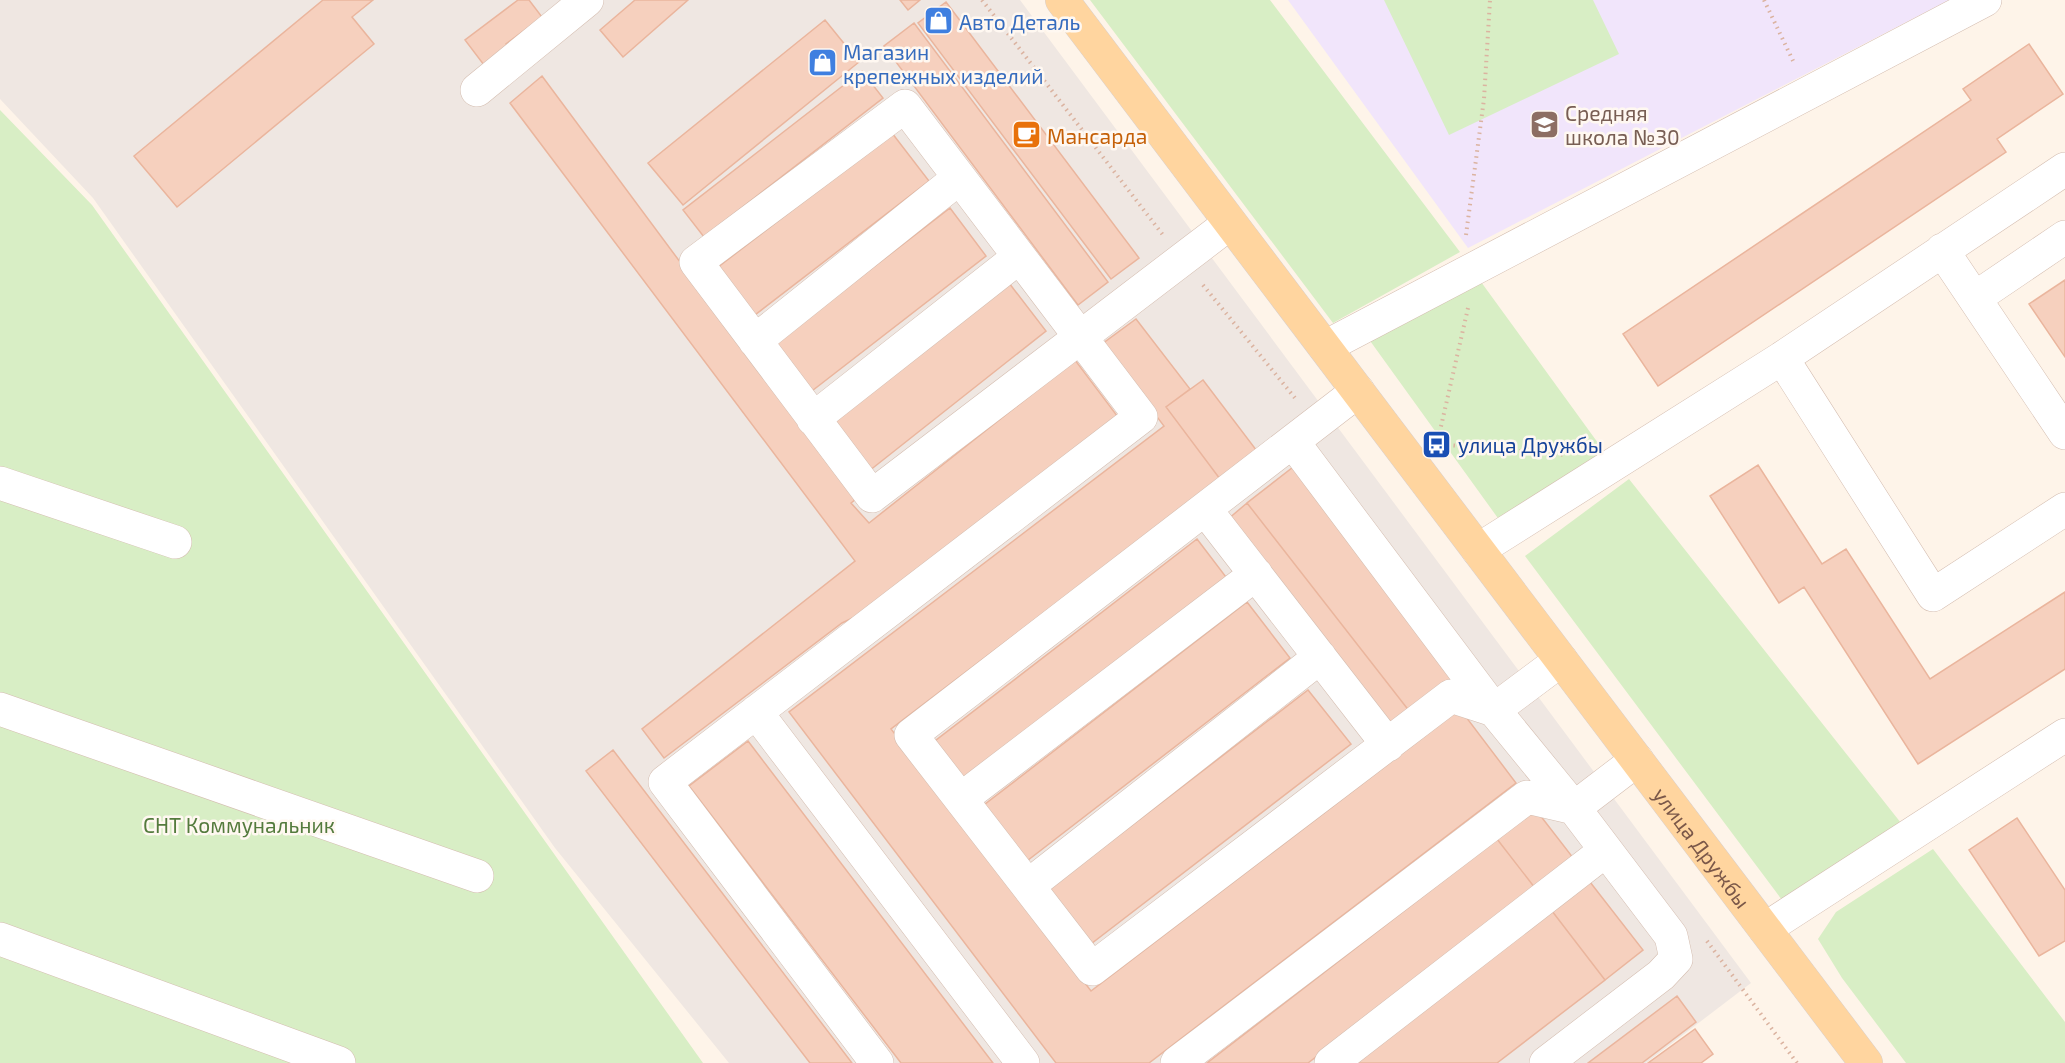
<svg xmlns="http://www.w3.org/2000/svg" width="2065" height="1063" viewBox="0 0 2065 1063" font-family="'Exo 2',sans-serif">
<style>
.industrial{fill:#efe7e2}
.education{fill:#f1e5fb}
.green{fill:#d8eec5}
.building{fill:#f6d0be;stroke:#eab59d;stroke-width:1.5}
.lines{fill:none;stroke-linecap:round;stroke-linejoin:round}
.minor-casing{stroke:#d4bdb0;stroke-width:34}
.major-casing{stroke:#dad0cc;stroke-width:34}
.path{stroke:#dbb3a0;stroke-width:4;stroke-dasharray:1.5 4.5;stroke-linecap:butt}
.minor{stroke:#fff;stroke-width:33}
.major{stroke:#ffd59f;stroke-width:33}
.labels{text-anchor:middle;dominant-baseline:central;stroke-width:5;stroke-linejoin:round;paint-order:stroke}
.shop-label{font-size:21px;fill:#366cbe;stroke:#fff8f1;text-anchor:start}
.education-label{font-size:21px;fill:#785e54;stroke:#fff8f1;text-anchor:start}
.food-label{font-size:21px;fill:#c56008;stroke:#fff8f1;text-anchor:start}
.transit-label{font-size:21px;fill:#164399;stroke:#fff8f1;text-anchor:start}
.park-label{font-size:21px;fill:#547b3d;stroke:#fff8f1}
.street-label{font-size:21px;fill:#7b5849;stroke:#fff8f1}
</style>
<rect width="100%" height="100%" fill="#fef4e9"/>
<path class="industrial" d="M0 0H1020L1751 983 1646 1063H729L555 848 93 198 0 99Z"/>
<path class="education" d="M1288 0H1949L1468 248Z"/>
<path class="green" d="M1090 0H1270L1460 252 1333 323Z
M1384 0H1593L1619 54 1449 135Z
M0 110 92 205 703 1063H0Z
M1476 275 1606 454 1500 521 1368 338Z
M1629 479 1901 823 1782 900 1525 556Z
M1933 849 2065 1022V1063H1906L1842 978 1818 939 1836 912Z"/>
<path class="building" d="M323 0H373L352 17 374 44 177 207 134 156Z
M518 0H529L542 17 506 44 511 51 487 69 465 40Z
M635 0H688L623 57 600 30Z
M900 0H920L908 10Z
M946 2 1139 258 1111 279 918 23Z
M825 20 859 62 683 205 648 163Z
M914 23 1108 282 1078 305 884 46Z
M2029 44 2063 94 1997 139 2006 152 1658 386 1623 334 1971 100 1963 89Z
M862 71 883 98 704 237 683 210Z
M542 76 856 499 851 503 869 523 1075 360 1118 417 876 607 842 623 664 758 642 729 855 561 510 103Z
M892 133 929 181 751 318 713 271Z
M950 208 986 256 808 394 771 346Z
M2065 280V357L2029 304Z
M1009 283 1046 331 869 471 832 423Z
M1136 319 1190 389 1166 407 1220 479 891 729 1091 991 1460 709 1516 783 1149 1063H1056L789 712 1164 426 1102 344Z
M1203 380 1257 451 1220 479 1166 407Z
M1297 464 1459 674 1410 712 1247 503Z
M1758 465 1822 564 1846 549 1930 679 2065 592V669L1918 764 1804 587 1779 603 1710 496Z
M1247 503 1410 712 1382 733 1221 525Z
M1197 539 1226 577 960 781 931 744Z
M1247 602 1290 658 1023 864 980 808Z
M1308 690 1351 744 1087 947 1045 892Z
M748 741 993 1063H901L689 786Z
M613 750 852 1063H810L586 771Z
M1536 810 1574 859 1535 888 1497 839Z
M2017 818 2065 890V941L2039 956 1969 850Z
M1497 839 1535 888 1308 1063H1207Z
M1590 882 1643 950 1605 980 1552 911Z
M1552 911 1605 980 1497 1063H1354Z
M1677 996 1696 1022 1642 1063H1588Z
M1695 1029 1713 1054 1701 1063H1648Z"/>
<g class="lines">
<defs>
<path id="minor" d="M477 90 587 0
M1942 250 2065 433
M1975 298 2065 237
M755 341 959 178
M1325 347 1985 0
M1782 358 1933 595 2065 509
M1358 391 911 735 1092 969 1451 696 1494 710 1561 660
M813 419 1019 257
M1293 442 1494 710 1574 808 1671 936 1676 959 1661 975 1546 1063
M0 483 175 542
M1205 509 1388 745
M1478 550 1782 358 2065 169
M0 709 477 876
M756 712 1023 1063
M961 799 1256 574
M1028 886 1320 657
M1765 929 2065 735
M0 939 339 1063
M877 1063 665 782 1141 417 905 106 696 262 872 496 1230 223
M1177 1063 1527 797 1574 808 1637 760
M1331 1063 1605 851"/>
<g id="major">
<path id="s1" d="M1062 0 1866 1063"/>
</g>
</defs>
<use href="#minor" class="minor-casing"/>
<use href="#major" class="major-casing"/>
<path class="path" d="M982 0 1163 235
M1764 0 1795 65
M1466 235 1484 99 1490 0
M1203 285 1295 398
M1468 308 1437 444 1566 455
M1707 941 1797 1063"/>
<use href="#minor" class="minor"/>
<use href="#major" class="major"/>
</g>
<defs>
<symbol id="shop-square" viewBox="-11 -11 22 22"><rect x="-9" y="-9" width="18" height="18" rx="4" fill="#3f7fe0" stroke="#fff8f1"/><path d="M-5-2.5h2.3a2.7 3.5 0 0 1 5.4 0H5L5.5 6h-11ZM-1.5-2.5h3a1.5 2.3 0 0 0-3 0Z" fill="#fff"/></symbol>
<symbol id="school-square" viewBox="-11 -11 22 22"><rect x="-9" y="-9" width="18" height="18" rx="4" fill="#8d6e63" stroke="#fff8f1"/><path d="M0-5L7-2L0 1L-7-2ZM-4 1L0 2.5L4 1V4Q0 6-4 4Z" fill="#fff"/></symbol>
<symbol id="cafe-square" viewBox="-11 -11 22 22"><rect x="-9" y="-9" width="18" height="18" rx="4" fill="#e8710a" stroke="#fff8f1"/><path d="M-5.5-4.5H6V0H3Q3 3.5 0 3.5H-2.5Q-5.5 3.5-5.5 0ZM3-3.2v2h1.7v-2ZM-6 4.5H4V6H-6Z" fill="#fff"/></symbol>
<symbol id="bus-square" viewBox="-11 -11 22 22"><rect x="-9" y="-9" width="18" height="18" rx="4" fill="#1a4fb4" stroke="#fff8f1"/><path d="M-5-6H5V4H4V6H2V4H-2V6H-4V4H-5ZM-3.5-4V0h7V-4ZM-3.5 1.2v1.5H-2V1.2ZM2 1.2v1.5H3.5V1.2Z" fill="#fff"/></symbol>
</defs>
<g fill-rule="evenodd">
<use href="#shop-square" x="922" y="4" width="33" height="33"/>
<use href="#shop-square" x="806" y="46" width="33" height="33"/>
<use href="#school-square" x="1528" y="108" width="33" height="33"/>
<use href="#cafe-square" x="1010" y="118" width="33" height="33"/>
<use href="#bus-square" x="1420" y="428" width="33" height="33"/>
</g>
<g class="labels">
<g class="shop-label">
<text x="959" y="21">Авто Деталь</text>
<text x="843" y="51">Магазин<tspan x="843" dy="24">крепежных изделий</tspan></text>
</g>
<g class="education-label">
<text x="1565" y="112">Средняя<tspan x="1565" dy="24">школа №30</tspan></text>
</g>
<g class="food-label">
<text x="1047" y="135">Мансарда</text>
</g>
<g class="transit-label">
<text x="1458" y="444">улица Дружбы</text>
</g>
<g class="park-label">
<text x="239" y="824">СНТ Коммунальник</text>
</g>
<g class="street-label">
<text stroke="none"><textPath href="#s1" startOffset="1062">улица Дружбы</textPath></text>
</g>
</g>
</svg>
